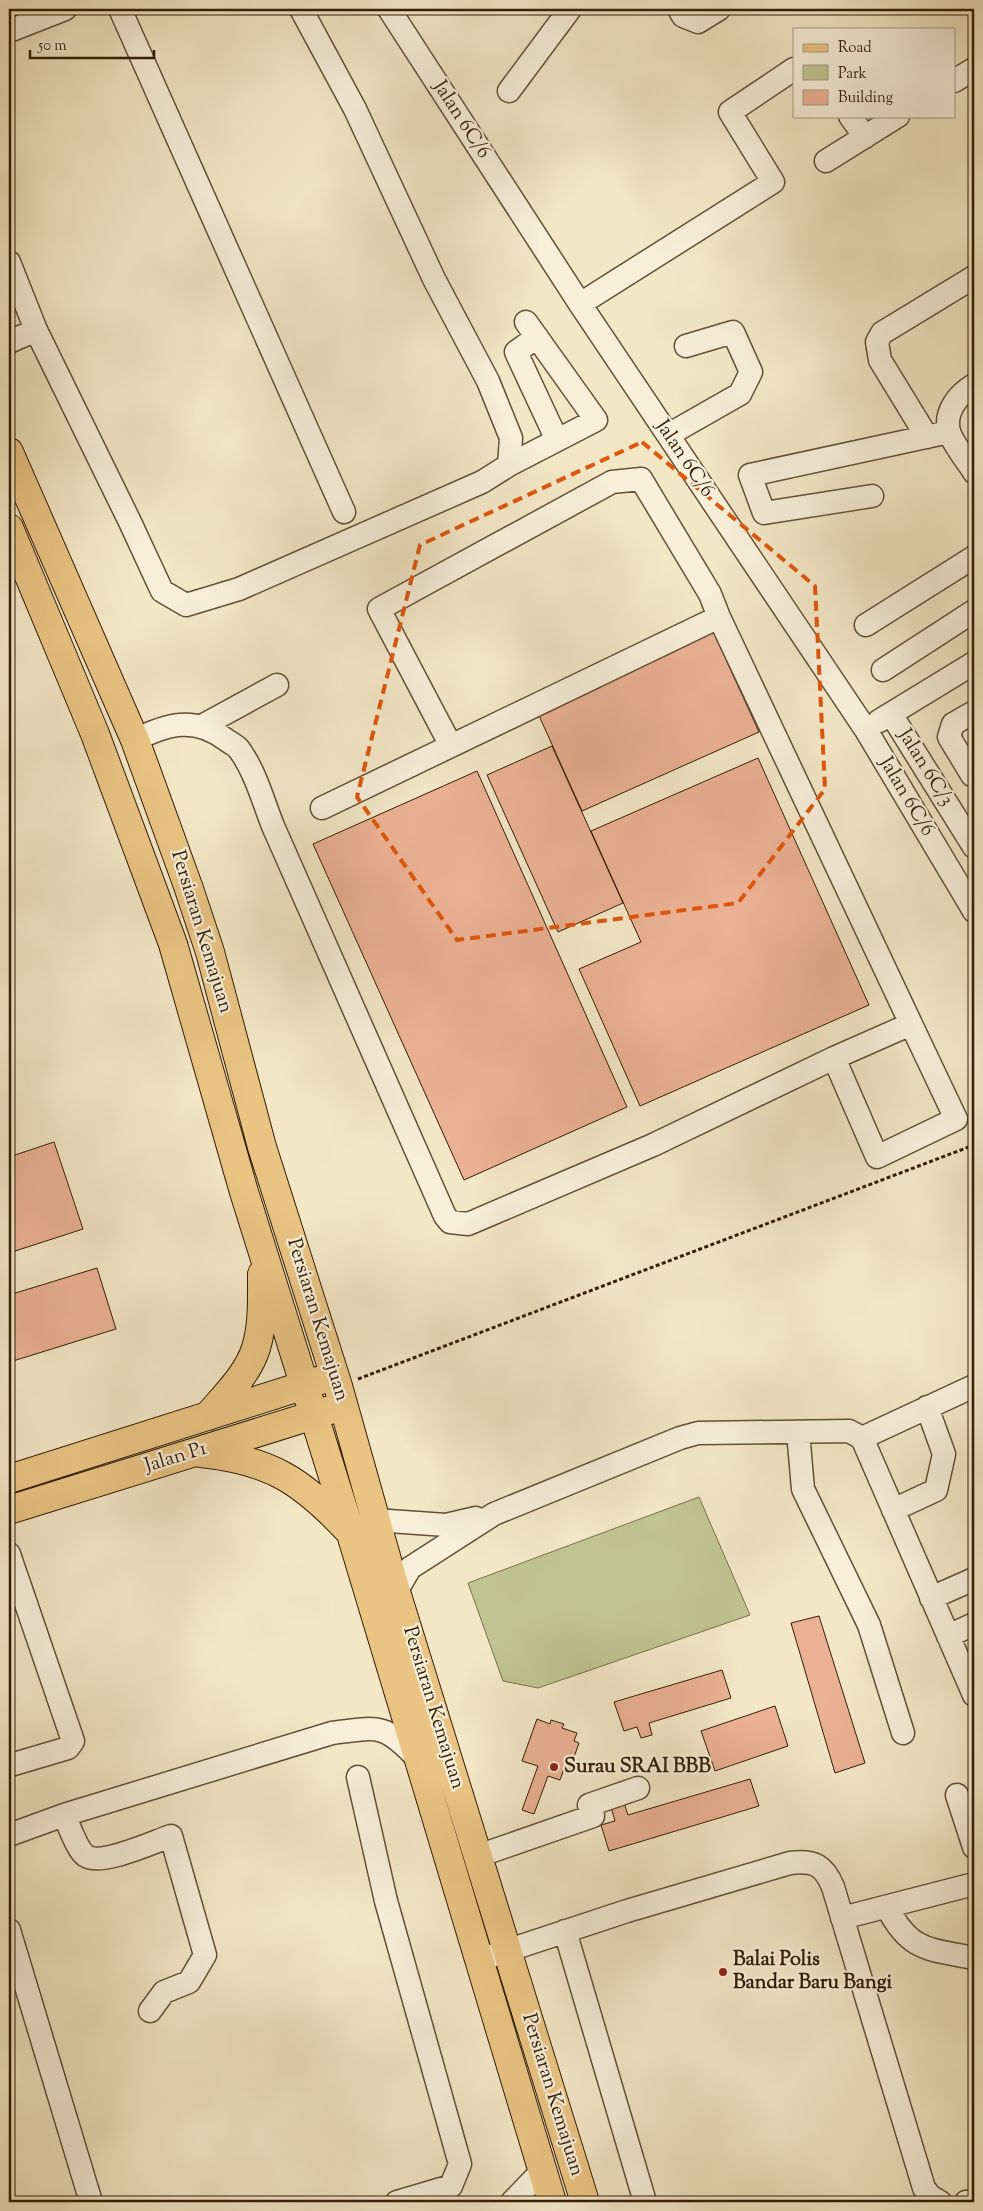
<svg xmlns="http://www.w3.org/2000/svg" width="983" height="2211" viewBox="0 0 983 2211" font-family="'Sorts Mill Goudy',serif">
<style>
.green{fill:#c0c492;stroke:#7a704c}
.building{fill:#ebb194;stroke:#331d07}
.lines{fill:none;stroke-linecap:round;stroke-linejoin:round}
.minor-casing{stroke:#635037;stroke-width:25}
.major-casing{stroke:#331d07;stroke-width:30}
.path{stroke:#331d07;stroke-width:3;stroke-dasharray:4 2.5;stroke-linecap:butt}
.minor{stroke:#f7efda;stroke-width:22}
.major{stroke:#eac483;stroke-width:28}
.marked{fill:none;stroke:#df560c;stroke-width:4;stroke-dasharray:10 6;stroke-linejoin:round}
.poi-dot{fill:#8f2418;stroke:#f7efda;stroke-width:2}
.labels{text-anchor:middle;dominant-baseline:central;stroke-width:4.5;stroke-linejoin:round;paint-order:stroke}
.street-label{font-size:20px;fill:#331d07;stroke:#f7efda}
.poi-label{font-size:20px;font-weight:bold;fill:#331d07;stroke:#f7efda;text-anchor:start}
</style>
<rect width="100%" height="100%" fill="#f3e7c6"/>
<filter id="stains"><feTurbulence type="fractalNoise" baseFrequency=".004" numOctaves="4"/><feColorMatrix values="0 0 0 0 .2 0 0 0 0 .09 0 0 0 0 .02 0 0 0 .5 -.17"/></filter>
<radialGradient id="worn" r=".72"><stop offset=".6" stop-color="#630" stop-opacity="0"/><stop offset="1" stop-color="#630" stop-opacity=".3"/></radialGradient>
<path class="green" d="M699 1497 750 1615 538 1688 503 1681 468 1583Z"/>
<path class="building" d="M713 631 759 732 582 811 536 709Z
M552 746 623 903 558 932 487 775Z
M758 758 869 1005 640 1106 579 969 641 942 591 831Z
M477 771 627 1107 464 1180 313 844Z
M54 1142 83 1229 9 1253V1157Z
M97 1268 116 1329 13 1361 9 1349V1295Z
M819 1616 865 1763 835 1773 791 1623Z
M722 1670 731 1698 649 1723 652 1735 641 1738 637 1727 624 1731 614 1702Z
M775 1706 788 1746 715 1771 701 1731Z
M537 1719 550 1724 551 1720 564 1724 562 1728 577 1733 574 1741 579 1743 569 1771 564 1769 560 1780 548 1776 534 1814 522 1810 538 1766 522 1761Z
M750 1779 759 1806 609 1851 601 1825 615 1821 611 1807 624 1803 628 1815Z"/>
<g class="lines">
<defs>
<path id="minor" d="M120 9 344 512
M389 9 580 304 866 730 974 911
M679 9 683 16 698 22 719 9
M9 31 65 9
M954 81 974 69
M509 91 570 9
M850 116 865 137
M826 161 898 116
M9 262 36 330 130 522 162 591 186 605 239 589 482 482 509 465 511 438 488 381 434 279 355 109 301 9
M580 304 773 182 730 112 794 69
M537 337 516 352 557 440
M9 342 36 330
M974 385C959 394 944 411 949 431 952 443 968 462 974 472
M668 435 740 394 751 372 733 332 686 346
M927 437 880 360 877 342 882 333 974 277
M509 465 596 420 526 322
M872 496 764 513 750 475 949 432
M866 625 974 557
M883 670 974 611
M891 714 974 847
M879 721 974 663
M202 726 277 685
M135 740C167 724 194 716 225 739 229 742 235 745 238 748 255 770 263 801 273 826L445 1216 450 1222 468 1224 653 1145 834 1058 911 1024 719 617 710 594 641 479 612 482 379 609 451 746
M972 775 949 737 953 724 974 712
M322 808 719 617
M834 1058 877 1157 956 1119 911 1024
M798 1432 803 1489 869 1625 903 1733
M862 1438 974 1386
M893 1510 936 1490 944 1454 927 1407
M375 1520 446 1525 476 1518
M9 1554 73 1741 68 1748 14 1764
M396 1592 410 1568 494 1514 680 1438 698 1433 849 1431 862 1438 974 1695
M931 1598 974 1579
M948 1636 974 1624
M358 1777 386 1901 460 2164 451 2186 397 2202
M957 1795 974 1847
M64 1815C69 1825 77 1850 86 1856 102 1866 153 1842 171 1836L205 1955 189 1982 164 1992 150 2011
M9 1835 64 1815 332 1733C379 1727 384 1723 418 1759
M478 1856 593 1816 589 1805 638 1788
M887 1907C910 1952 929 1949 974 1958
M842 1918 974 1884
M9 1930 91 2202
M565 1931 645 2202
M479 1960 627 1911 790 1863C814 1860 824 1865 833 1887L924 2188 930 2196 940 2202
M512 2202 542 2171
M966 2202 974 2201"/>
<path id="major" d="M9 452 135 740 188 886 210 952 262 1147 338 1386 396 1592 585 2202
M9 528 95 734 173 944 244 1192 351 1534 552 2202
M208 1416C225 1396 248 1374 256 1348 263 1325 262 1299 262 1274
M201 1453C269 1460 301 1480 347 1529
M9 1479 321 1380
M9 1510 330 1410"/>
</defs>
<use href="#minor" class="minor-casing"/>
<use href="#major" class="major-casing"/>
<path class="path" d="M358 1379 974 1145"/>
<use href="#minor" class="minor"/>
<use href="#major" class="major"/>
</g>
<path class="marked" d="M642 442 815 586 825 789 738 903 457 940 357 797 420 545Z"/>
<g class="poi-dot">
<circle cx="554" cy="1767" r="5"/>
<circle cx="723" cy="1972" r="5"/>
</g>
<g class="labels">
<g class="street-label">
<text transform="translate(461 120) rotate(57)">Jalan 6C/6</text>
<text transform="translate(684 459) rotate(56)">Jalan 6C/6</text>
<text transform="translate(925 768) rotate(58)">Jalan 6C/3</text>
<text transform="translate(906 797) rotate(59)">Jalan 6C/6</text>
<text transform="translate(201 932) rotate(73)">Persiaran Kemajuan</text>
<text transform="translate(317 1320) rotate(73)">Persiaran Kemajuan</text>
<text transform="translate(176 1458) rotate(-17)">Jalan P1</text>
<text transform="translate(433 1708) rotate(73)">Persiaran Kemajuan</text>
<text transform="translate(552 2095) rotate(73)">Persiaran Kemajuan</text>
</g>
<g class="poi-label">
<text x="564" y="1767">Surau SRAI BBB</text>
<text x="733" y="1960">Balai Polis<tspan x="733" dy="23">Bandar Baru Bangi</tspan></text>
</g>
</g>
<rect width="983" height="2211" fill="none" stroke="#f3e7c6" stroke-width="30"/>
<rect x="10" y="10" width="963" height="2191" fill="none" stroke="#331d07" stroke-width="2.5"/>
<rect x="15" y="15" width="953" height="2181" fill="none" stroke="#331d07"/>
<rect x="793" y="28" width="162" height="90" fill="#f7efda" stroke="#a99b86"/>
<rect x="803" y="44" width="25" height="8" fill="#eac483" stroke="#a99b86"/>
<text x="838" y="52" font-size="15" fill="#331d07">Road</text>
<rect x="803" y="65" width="25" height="15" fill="#c0c492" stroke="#a99b86"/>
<text x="838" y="78" font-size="15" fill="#331d07">Park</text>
<rect x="803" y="90" width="25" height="15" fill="#ebb194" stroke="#a99b86"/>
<text x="838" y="102" font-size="15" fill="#331d07">Building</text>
<path d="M30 50v8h124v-8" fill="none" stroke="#331d07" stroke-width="2.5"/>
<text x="38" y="50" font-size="15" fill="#331d07" stroke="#f7efda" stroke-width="4" paint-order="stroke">50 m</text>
<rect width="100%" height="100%" filter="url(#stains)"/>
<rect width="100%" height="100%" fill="url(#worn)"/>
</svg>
